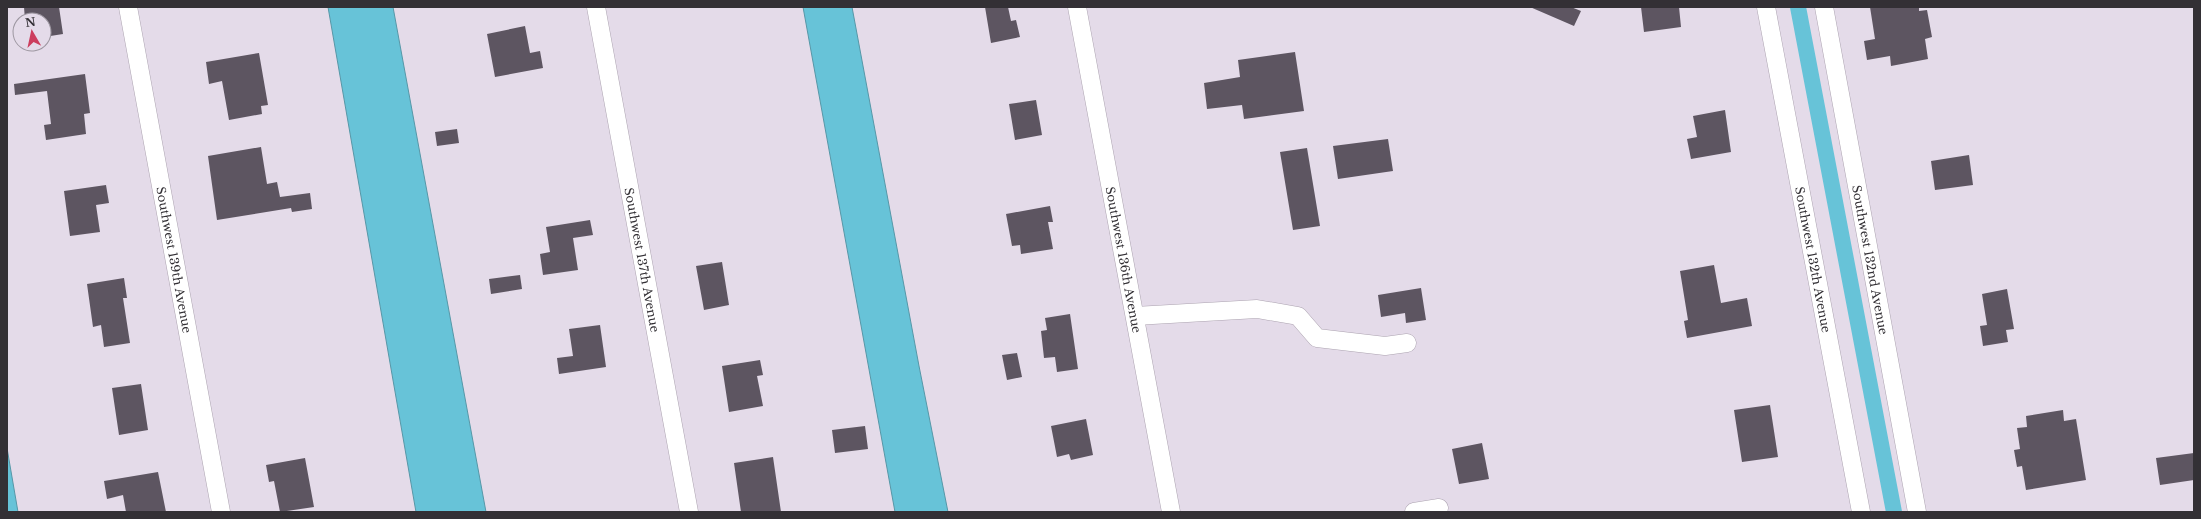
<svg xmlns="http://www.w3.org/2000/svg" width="2201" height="519" viewBox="0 0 2201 519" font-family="'Libre Baskerville',serif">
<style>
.water{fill:#67c3d8;stroke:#5797a7}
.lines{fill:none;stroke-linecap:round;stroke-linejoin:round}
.canal{stroke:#67c3d8;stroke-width:16}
.building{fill:#5d5561}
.minor-casing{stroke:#aca3b0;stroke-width:19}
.minor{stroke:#fff;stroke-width:18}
.labels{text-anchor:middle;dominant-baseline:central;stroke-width:4;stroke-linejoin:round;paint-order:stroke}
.street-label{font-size:12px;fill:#333035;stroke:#e4dbe9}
</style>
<rect width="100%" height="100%" fill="#e4dbe9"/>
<path class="water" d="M328 7H393L486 512H416Z
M803 7H852L919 366 948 512H895Z
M7 448 18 512H7Z"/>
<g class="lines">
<path class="canal" d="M1798 7 1894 512"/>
</g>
<path class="building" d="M24 7H59L63 34 44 37V20H25Z
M985 7H1008L1011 21 1016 20 1020 37 991 43Z
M1530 7H1571L1581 11 1574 26Z
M1641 7H1679L1681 27 1644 32Z
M1870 7H1919V11L1927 10 1932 37 1925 39 1928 59 1891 66 1890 56 1867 60 1864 41 1875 39Z
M525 26 530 53 540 51 543 68 495 77 487 34Z
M1295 52 1304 111 1244 119 1242 105 1207 109 1204 83 1240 77 1238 60Z
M259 53 268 105 261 106 262 114 229 120 222 81 209 84 206 62Z
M85 74 90 113 84 114 86 134 46 140 44 125 51 124 47 91 15 95 14 84Z
M1036 100 1042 135 1015 140 1009 104Z
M1725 110 1731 152 1691 159 1687 139 1697 137 1693 116Z
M457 129 459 143 437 146 435 132Z
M1388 139 1393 171 1338 179 1333 146Z
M261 147 267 184 277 182 280 197 310 193 312 209 292 212 291 208 217 220 208 156Z
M1307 148 1320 226 1293 230 1280 152Z
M1969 155 1973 185 1935 190 1931 161Z
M106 185 109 203 96 205 100 232 70 236 64 191Z
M1050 206 1053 222H1048L1053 249 1021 254 1020 245 1012 246 1006 214Z
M590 220 593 235 573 238 578 270 543 275 540 254 550 252 546 227Z
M722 262 729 305 704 310 696 266Z
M1714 265 1721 303 1747 298 1752 326 1687 338 1684 321 1688 320 1680 271Z
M520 275 522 289 491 294 489 279Z
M124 278 127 298H123L130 343 104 347 101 325 93 327 87 284Z
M1421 288 1426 320 1406 323 1405 313 1381 317 1378 295Z
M2007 289 2014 329 2006 330 2008 342 1983 346 1980 326 1987 325 1982 294Z
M1070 314 1078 369 1057 372 1055 357 1044 358 1041 331 1047 330 1045 318Z
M600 325 606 367 559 374 557 358 573 356 569 329Z
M1017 353 1022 377 1007 380 1002 355Z
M760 360 763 375 757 376 763 406 729 412 722 366Z
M141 384 148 430 119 435 112 388Z
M1770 405 1778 457 1742 462 1734 410Z
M2063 410 2064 421 2076 419 2086 480 2026 490 2022 466 2017 467 2014 450 2020 449 2017 428 2027 427 2026 416Z
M1086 419 1093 455 1071 460 1069 454 1057 457 1051 426Z
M865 426 868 449 835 453 832 430Z
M1482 443 1489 479 1459 484 1452 449Z
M2194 453V480L2160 485 2156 458Z
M773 457 781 512H741L734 463Z
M305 458 314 507 280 512 274 481 269 482 266 465Z
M158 472 166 512H126L123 495 107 499 104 481Z"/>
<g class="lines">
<defs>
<g id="minor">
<path id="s1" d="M128 7 221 512"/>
<path id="s2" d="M596 7 689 512"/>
<path id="s3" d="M1077 7 1171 512"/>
<path id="s4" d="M1766 7 1861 512"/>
<path id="s5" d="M1824 7 1917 512"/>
<path d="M1135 316 1257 309 1298 316 1317 338 1385 346 1407 343"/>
<path d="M1414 512 1439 508"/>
</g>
</defs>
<use href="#minor" class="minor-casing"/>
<use href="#minor" class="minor"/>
</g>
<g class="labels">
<g class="street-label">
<text stroke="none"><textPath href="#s4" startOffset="257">Southwest 132th Avenue</textPath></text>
<text stroke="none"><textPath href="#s5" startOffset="257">Southwest 132nd Avenue</textPath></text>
<text stroke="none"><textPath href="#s1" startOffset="257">Southwest 139th Avenue</textPath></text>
<text stroke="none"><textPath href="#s2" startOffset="257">Southwest 137th Avenue</textPath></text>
<text stroke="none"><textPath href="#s3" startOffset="257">Southwest 136th Avenue</textPath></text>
</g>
</g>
<rect width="2201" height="519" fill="none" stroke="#333035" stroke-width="16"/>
<g transform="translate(32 32) rotate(351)"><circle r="19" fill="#e4dbe9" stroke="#9d97a1"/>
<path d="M0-3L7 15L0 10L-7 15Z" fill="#cc3d5d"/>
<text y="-6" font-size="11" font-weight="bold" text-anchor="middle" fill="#333035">N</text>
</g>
</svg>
